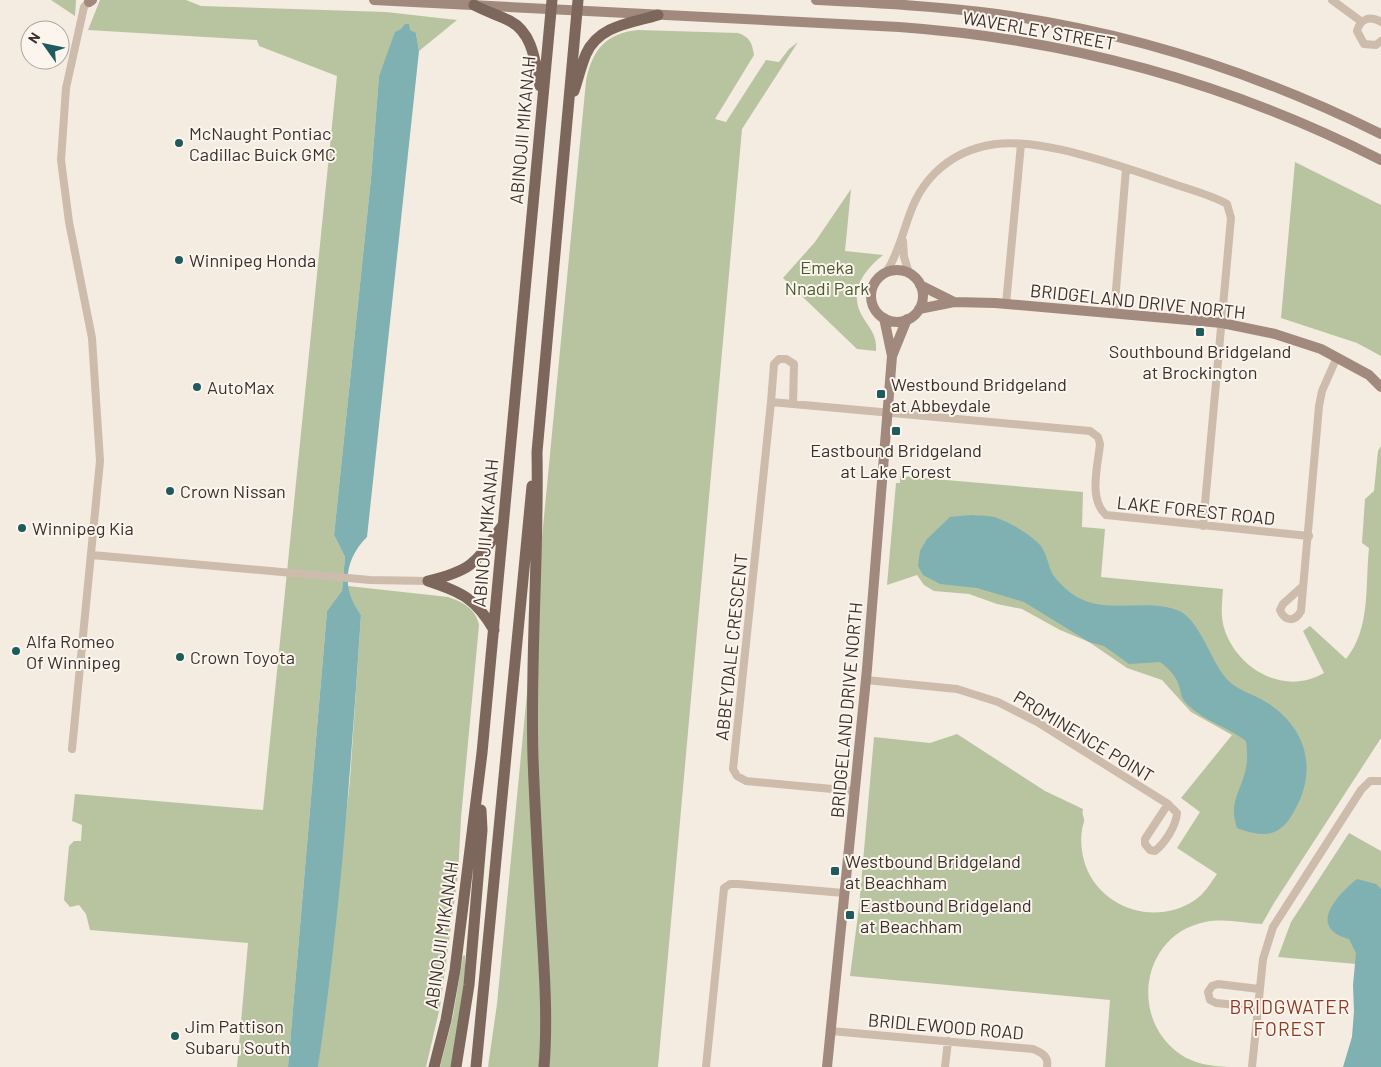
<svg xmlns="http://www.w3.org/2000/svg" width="1381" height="1067" viewBox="0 0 1381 1067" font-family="Barlow,sans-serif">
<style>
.green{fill:#b8c4a0}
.water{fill:#7fb0b2}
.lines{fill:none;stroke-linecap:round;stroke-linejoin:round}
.street{stroke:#cdbbac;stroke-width:8}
.secondary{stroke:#a18a7d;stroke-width:10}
.primary{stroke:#7d675c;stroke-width:11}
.poi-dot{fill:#1f5a5e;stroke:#fbf5ee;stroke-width:2}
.labels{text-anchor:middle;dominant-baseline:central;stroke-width:4;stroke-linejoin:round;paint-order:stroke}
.street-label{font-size:18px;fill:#3b302b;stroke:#fbf5ee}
.poi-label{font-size:18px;fill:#3b302b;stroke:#fbf5ee;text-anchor:start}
.park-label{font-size:18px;fill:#4a5a2e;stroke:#fbf5ee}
.neighbourhood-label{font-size:19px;letter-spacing:1px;fill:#8c3b22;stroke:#fbf5ee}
</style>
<rect width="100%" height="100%" fill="#f4ebe1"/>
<path class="green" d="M51 0H76L75 16Z
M100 0H186L201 6 386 12 457 20 419 51 416 33 387 56 379 76 371 178 334 535 345 557 342 592 327 611 288 1067H237L248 943 90 930 86 914 79 905 70 907 64 900 69 846 74 841H81L82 825 72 821 75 794 263 810 337 76 259 46 257 40 88 30Z
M638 30 738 33C750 37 752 43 754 55L715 119 726 122 766 60 779 62 789 49 798 42 742 129 658 1067H488L497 1004 586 81C592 50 606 33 638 30Z
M1295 162 1381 205V356L1357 343 1281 318Z
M851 189 845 251 883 255C863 271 847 293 864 319 871 330 877 336 876 351L857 349 783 278 815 242Z
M1381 446V738L1274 903 1262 924C1244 923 1224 918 1205 922 1141 935 1129 1019 1180 1054 1194 1064 1211 1066 1228 1067H1105L1110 1000 850 976 859 907 874 737 930 743 957 734 1045 791 1083 809C1082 815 1083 814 1084 819 1085 821 1082 827 1082 830 1080 842 1082 856 1086 867 1103 910 1157 926 1195 900 1205 893 1210 884 1217 874L1177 848 1200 812 1181 798 1232 735 1191 712 1162 680 1127 668 1089 642 1060 630 1022 609 997 604 969 594 934 591 924 585 917 575 887 585 896 483H900V476L1083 492 1082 527 1105 529 1101 577 1223 589C1222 603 1220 617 1225 631 1239 670 1285 696 1324 673L1303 631 1310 626 1346 659C1371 628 1365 586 1369 548L1362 543 1365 499 1374 491 1378 451Z
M348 586 448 597C463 602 476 609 479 625L461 818 458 875 440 1007 426 1067H318L350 780 361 615C355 607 347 597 348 586Z
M1349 833 1381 851V1067L1351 1043 1354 1026 1356 964 1278 957 1291 922Z
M465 955V979L451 1067H440L453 1016 463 956Z"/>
<path class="water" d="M405 24H409L410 30 416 33 419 51 367 537C344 560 341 589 361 615 351 766 340 917 318 1067H288L327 611 342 591 345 557 334 535 371 178 379 76 395 32 401 29Z
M971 515C979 516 989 515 997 518 1011 523 1032 535 1041 546 1046 553 1048 563 1051 571 1054 578 1064 588 1071 593 1103 617 1143 597 1177 610 1199 618 1210 659 1225 677 1237 692 1257 694 1272 706 1311 734 1317 778 1290 818 1276 839 1258 836 1237 828 1228 802 1241 792 1246 768 1248 759 1247 750 1246 741 1228 727 1206 722 1189 706 1180 698 1182 695 1179 686 1176 675 1168 668 1160 662L1129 664 1104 646 1089 642 1024 602 977 588 940 584 923 575 918 566 920 551 927 539 950 517Z
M1357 879 1376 884 1381 889V1067H1343L1352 1037 1354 1011 1353 985 1356 953 1349 939C1307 928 1336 896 1357 879Z"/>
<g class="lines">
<path class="street" d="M1332 0 1362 22
M1381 22C1370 15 1360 19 1357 31L1364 44 1376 45 1381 41
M903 241 904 257 909 273
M887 271C908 237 904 204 935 173 951 157 973 147 996 144 1044 138 1127 168 1174 184 1191 190 1211 195 1227 204L1231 218 1203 526
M1006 304 1021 144
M1114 314 1126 169
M771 402 774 364 779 359H786L794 364 793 404
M92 555 370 580 428 581
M1303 586 1283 604 1280 610C1285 622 1295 622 1301 611L1319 406 1322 391 1337 357
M866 680 957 689 998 702 1039 723 1168 804 1177 813C1176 826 1165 843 1155 851L1150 850 1145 844V839L1168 804
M72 749 100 461 92 338 69 222 61 160 66 88 84 7 90 0
M854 791 746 781 737 776 733 769 771 402 1090 431 1098 437 1100 444C1098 465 1088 499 1106 515L1309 536
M1257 1007 1216 1003 1210 1000 1208 992 1212 986 1218 984 1259 989
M831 1031 1033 1049C1042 1053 1049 1056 1047 1067
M706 1067 724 888 730 884H738L844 893
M945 1067 948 1041
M1252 1067 1263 959 1273 927 1361 790 1370 781H1381"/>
<path class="secondary" d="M374 0 899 27C1068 39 1230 83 1381 160
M816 0C876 3 937 6 997 14 1130 32 1260 74 1381 134
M89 2 92 0
M871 296a26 26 0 1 1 52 0a26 26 0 1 1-52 0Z
M920 285 954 302
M919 309 954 302 995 303 1222 323 1275 334 1321 349 1369 375 1381 387
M884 318 892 356
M827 1067 867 669 892 356 907 319"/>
<path class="primary" d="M474 5C485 11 498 15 510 21 533 33 535 62 540 86
M574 91C578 79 581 66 586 54 599 25 632 23 658 15
M428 581C474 570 476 562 503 525
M428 581C462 592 476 599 494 630
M434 1067 446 1020 455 970 482 753 552 0
M456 1067 469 985 482 830 481 810
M476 1067 532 486
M544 1067C548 1017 544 966 541 916 538 863 535 811 533 758 530 656 539 554 537 452L578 0"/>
</g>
<g class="poi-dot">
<circle cx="179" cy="143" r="5"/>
<circle cx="179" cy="260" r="5"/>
<rect x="1195" y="327" width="10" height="10" rx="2.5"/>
<circle cx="197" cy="387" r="5"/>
<rect x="876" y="389" width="10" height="10" rx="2.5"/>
<rect x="891" y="426" width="10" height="10" rx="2.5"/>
<circle cx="170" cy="491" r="5"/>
<circle cx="22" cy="528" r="5"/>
<circle cx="16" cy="651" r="5"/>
<circle cx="180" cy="657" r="5"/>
<rect x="830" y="866" width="10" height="10" rx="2.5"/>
<rect x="845" y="910" width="10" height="10" rx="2.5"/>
<circle cx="175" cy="1036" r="5"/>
</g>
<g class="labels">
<g class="street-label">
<text transform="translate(1039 30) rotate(10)">WAVERLEY STREET</text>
<text transform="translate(522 130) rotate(-85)">ABINOJII MIKANAH</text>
<text transform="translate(1138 301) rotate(6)">BRIDGELAND DRIVE NORTH</text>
<text transform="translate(1196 510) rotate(6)">LAKE FOREST ROAD</text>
<text transform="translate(485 533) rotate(-85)">ABINOJII MIKANAH</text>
<text transform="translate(731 647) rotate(-84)">ABBEYDALE CRESCENT</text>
<text transform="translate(846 710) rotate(-85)">BRIDGELAND DRIVE NORTH</text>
<text transform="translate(1084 736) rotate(31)">PROMINENCE POINT</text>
<text transform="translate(441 935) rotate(-82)">ABINOJII MIKANAH</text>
<text transform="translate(946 1026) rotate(5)">BRIDLEWOOD ROAD</text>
</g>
<g class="poi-label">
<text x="189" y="133">McNaught Pontiac<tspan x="189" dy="21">Cadillac Buick GMC</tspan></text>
<text x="189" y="260">Winnipeg Honda</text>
<text x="1200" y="351" text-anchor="middle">Southbound Bridgeland<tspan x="1200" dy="21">at Brockington</tspan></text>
<text x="891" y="384">Westbound Bridgeland<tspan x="891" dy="21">at Abbeydale</tspan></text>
<text x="207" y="387">AutoMax</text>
<text x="896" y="450" text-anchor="middle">Eastbound Bridgeland<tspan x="896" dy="21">at Lake Forest</tspan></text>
<text x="180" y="491">Crown Nissan</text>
<text x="32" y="528">Winnipeg Kia</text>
<text x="26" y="641">Alfa Romeo<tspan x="26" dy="21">Of Winnipeg</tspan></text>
<text x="190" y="657">Crown Toyota</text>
<text x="845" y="861">Westbound Bridgeland<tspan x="845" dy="21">at Beachham</tspan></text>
<text x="860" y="905">Eastbound Bridgeland<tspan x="860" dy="21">at Beachham</tspan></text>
<text x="185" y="1026">Jim Pattison<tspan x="185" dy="21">Subaru South</tspan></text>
</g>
<g class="park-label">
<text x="827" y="267">Emeka<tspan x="827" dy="21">Nnadi Park</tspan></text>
</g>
<g class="neighbourhood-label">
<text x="1290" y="1006">BRIDGWATER<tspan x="1290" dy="22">FOREST</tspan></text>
</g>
</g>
<g transform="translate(45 45) rotate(303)"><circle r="24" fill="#fbf5ee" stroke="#aea6a0"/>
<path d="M0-4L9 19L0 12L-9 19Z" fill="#1f5a5e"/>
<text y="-8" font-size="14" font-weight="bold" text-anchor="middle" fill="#3b302b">N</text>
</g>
</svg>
